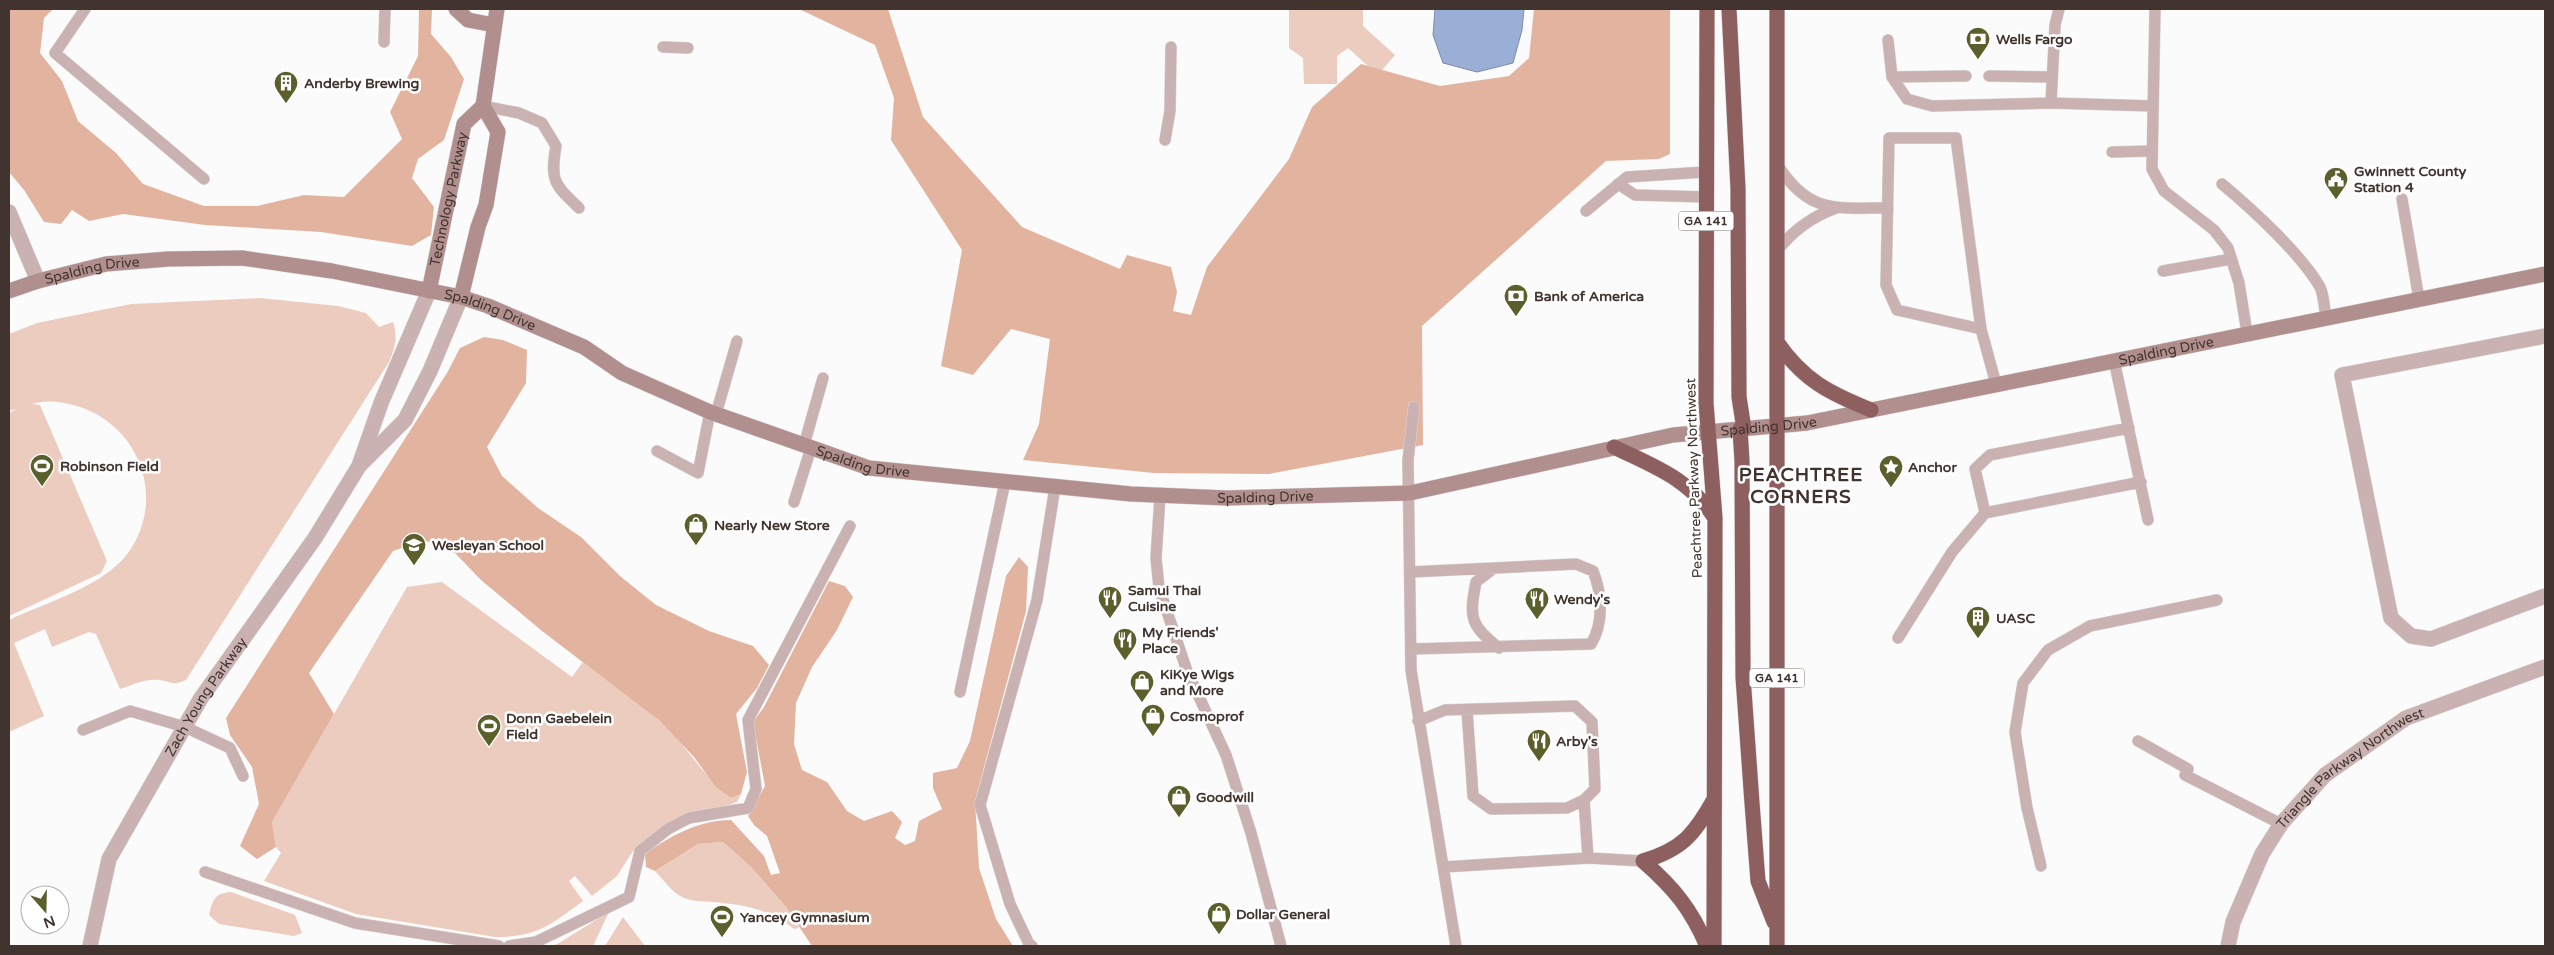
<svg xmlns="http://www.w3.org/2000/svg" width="2554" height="955" viewBox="0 0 2554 955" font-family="'Varela Round',sans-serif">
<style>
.green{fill:#ecccbe}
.forest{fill:#e2b49f}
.water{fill:#9aafd6;stroke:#7f8aa4}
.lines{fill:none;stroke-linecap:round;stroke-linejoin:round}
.lane-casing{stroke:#dad7d6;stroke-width:12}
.street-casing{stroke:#dad7d6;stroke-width:16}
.secondary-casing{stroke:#dad7d6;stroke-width:16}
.highway-casing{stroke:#dad7d6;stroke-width:16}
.lane{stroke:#cab2b2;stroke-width:11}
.street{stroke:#cab2b2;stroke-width:15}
.secondary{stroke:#b18f8e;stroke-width:15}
.highway{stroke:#8e5f5f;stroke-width:15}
.labels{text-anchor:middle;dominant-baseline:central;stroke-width:5;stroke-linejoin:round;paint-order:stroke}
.shield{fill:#fff;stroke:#7a716d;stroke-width:1}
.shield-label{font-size:12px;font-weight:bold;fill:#41342e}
.poi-label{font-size:14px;font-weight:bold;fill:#41342e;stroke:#fff;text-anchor:start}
.street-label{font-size:14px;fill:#41342e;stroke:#fff}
.district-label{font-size:19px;font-weight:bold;letter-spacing:1px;fill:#41342e;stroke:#fff}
</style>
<rect width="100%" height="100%" fill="#fbfbfb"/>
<path class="green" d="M1289 9H1363V26L1395 55 1378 75 1348 48 1337 56V84H1304L1303 58 1289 48Z
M260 298 338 306 366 313 379 327 393 322C398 337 395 347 389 362L186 680C172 686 172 682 160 680 146 678 132 685 120 689L96 634 89 632 52 647 45 629 14 643 44 716 9 732V620C45 603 104 586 128 553 167 499 140 425 77 406 63 402 46 399 32 404L40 405 107 561 101 573 9 616V413L17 409 9 411V334L37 323 131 304Z
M442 582 572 677 583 662C608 682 636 700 660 721 686 744 703 777 731 798L741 794 737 802 656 832 633 851 617 876 592 896 575 876 569 881 583 901C550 925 538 937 495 937L356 914 264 881 281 853 276 847 272 822 407 587Z
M723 842 751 867 786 907 799 928 794 929C770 909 744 905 714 902 703 901 690 902 680 896 670 890 663 879 655 871L698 844Z
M231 892 295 915 302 933 294 936 219 924 209 915C213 900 214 893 231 892Z
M609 912 593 946H552L559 943Z
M623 917 645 946H605Z"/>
<path class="forest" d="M9 9H53L44 18 40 53 62 81 78 121 116 153 143 184 204 206H257L304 195 344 197 402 139 390 112 418 56 419 9H432L431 34 451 57 464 79 444 140 418 159 412 178 434 207 431 235 412 246 321 232 205 225 123 214 89 221 72 210 61 224 44 222 24 190 9 172Z
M799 9H888L923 117 1022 227 1120 269 1127 255 1171 267 1177 292 1173 311 1191 315 1207 267 1289 159 1312 107 1361 64 1440 86 1509 76 1529 58 1534 9H1670V154L1659 159 1606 161 1422 326 1423 445 1269 474 1154 473 1023 460 1039 424 1050 339 1011 329 973 375 941 366 962 250 891 140 894 98 875 45Z
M484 337 503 340 527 350 526 383 487 447 502 476 538 508 581 537 620 576 656 605 709 631 753 646 769 665 757 688 736 714 747 772 741 794 731 798 716 787 694 757 660 721 542 631 481 580 455 553 424 540 393 551 309 673 334 714 272 822 276 847 257 859 240 846 259 804 252 767 230 735 226 718 447 373 460 348Z
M1019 557 1028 567 1026 611 975 801 979 868 996 919 1013 946H812L786 907 751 867 723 842 698 844 655 871 646 867 645 854C670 836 699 820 731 820L764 856 771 875 780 873 767 836 754 825 748 816 765 786 753 722 764 707 829 581 845 586 853 597 837 630 812 667 796 703 794 744 802 770 827 782 847 811 864 821 892 811 902 822 895 838 905 845 915 841 919 821 942 809 933 788V773L957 768 970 741 1006 576Z"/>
<path class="water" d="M1435 9H1524L1522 30 1513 63 1477 72 1443 63 1433 35Z"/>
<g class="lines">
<defs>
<path id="lane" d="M85 9 55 53 204 179
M2155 9 2152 169 2164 191 2214 230 2228 248 2239 283 2247 333
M1888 40 1892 77 1907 99 1932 106 2051 103 2153 106
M384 42 385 9
M663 47 688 48
M1989 76 2052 77
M1892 77 1966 76
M2051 103 2055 25 2059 9
M483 106 519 113 542 123 556 146C550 181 554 184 579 208
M1165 140 1170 111 1171 47
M2112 152 2152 151
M1777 164C1808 214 1835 208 1888 208
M1618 184 1635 195 1706 197
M2222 184C2252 209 2301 254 2320 287 2324 295 2324 308 2326 317
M2402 199 2419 299
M1586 211 1627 177 1705 172
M1777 251C1793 230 1811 217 1836 208
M2163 271 2231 259
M1981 329 1897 310 1886 285 1889 138H1956L1981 329 1996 384
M2114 360 2148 520
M1414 407 1408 460 1411 670 1456 946
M716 414 737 341
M804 445 823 378
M657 451 698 473 710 412
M1160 496 1156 558 1159 588 1187 671 1226 755 1251 833 1281 946
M794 502 811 448
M1985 513 1975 469 1990 455 2129 428
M1494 568 1476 582C1469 618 1470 625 1499 648
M1410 572 1576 564 1593 571C1602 593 1604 623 1591 644L1411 649
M1898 638 1952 552 1985 513 2141 482
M960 692 1005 482
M1418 721 1445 710 1575 706 1592 722 1595 789 1584 800 1567 808 1491 809 1473 796 1467 710
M83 730 130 711 185 727 230 748 243 776
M2138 741 2188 769
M2185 775 2281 824
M1584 800 1588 858
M2041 866 2027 808 2015 732 2023 683 2048 650 2090 626 2217 600
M1444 867 1588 858 1643 861
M205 872 355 923 499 946
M509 946 536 942 629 897 640 851 668 829 689 818 748 808 756 789 748 720 850 526
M1032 946 1029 944 1010 904 980 805 1037 600 1055 487"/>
<g id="street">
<path d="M9 212 38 281"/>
<path d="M2545 336 2342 375 2391 618 2411 636 2431 639 2545 596"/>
<path d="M360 463 381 403 429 291"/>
<path id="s1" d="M90 946 109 859 201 698 315 538 359 466 405 420 430 371 461 297"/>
<path id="s2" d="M2228 946 2233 922 2262 854 2281 824 2325 775 2406 718 2545 667"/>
</g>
<g id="secondary">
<path d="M456 9 468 20 494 25"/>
<path d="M483 106 497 9"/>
<path id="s3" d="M9 291 38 281 106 264 168 259 242 258 332 271 461 297 488 306 584 347 622 373 710 412 869 468 1131 494 1227 498 1410 493 1673 435 1807 423 2545 274"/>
<path id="s4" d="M429 291 464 124 483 106"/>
<path d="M461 297 478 227 486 205 498 132 483 106"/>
</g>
<path id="highway" d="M1707 9 1706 403 1715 518 1714 946
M1729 9 1738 189 1739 397 1744 429
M1777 342C1803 380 1829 393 1871 410
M1740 429 1742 461 1743 677 1752 803 1758 881 1774 922
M1614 447C1655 467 1688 478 1715 518
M1643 861C1674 888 1691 909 1707 946
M1643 861C1681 850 1694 835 1713 801
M1777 946V9"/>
</defs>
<use href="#lane" class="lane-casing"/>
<use href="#street" class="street-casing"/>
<use href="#secondary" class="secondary-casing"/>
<use href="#highway" class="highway-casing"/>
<use href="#lane" class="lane"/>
<use href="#street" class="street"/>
<use href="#secondary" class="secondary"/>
<use href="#highway" class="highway"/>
</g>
<defs>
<symbol id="bank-pin" viewBox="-11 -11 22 30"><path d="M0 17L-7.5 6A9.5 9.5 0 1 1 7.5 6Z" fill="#5b5f2c" stroke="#fff"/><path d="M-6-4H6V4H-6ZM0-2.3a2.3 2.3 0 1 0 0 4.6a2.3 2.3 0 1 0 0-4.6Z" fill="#fff"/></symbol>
<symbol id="building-pin" viewBox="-11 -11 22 30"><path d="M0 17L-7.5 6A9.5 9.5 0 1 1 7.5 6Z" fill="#5b5f2c" stroke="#fff"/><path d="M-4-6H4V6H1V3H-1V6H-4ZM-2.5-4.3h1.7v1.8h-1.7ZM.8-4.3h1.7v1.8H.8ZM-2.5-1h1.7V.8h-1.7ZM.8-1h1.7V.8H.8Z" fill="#fff"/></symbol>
<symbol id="civic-pin" viewBox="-11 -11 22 30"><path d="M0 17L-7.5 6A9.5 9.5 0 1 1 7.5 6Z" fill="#5b5f2c" stroke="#fff"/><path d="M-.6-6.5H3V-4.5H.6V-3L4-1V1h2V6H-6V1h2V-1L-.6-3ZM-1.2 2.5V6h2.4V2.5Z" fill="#fff"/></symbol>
<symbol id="stadium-pin" viewBox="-11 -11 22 30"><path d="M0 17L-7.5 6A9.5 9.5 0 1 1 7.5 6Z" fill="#5b5f2c" stroke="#fff"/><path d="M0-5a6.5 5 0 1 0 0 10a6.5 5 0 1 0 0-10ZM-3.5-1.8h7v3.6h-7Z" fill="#fff"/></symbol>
<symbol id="sight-pin" viewBox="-11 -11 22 30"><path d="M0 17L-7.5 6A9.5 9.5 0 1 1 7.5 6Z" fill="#5b5f2c" stroke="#fff"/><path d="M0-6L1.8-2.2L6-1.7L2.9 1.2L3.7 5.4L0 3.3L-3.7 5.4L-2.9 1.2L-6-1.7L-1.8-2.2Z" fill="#fff"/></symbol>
<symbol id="shop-pin" viewBox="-11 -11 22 30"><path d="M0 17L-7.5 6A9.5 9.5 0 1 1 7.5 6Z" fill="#5b5f2c" stroke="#fff"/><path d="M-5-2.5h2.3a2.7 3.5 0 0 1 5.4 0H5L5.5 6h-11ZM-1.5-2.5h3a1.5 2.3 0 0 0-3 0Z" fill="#fff"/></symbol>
<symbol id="school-pin" viewBox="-11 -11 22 30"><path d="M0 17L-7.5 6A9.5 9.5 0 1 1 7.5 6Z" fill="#5b5f2c" stroke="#fff"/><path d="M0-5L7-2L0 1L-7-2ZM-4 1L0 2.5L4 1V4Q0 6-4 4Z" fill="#fff"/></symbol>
<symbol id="restaurant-pin" viewBox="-11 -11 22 30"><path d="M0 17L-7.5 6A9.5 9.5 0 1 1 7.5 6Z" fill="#5b5f2c" stroke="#fff"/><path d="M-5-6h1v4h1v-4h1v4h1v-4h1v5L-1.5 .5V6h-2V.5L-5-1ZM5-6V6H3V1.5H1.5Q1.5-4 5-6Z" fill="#fff"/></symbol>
</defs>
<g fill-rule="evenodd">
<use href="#bank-pin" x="1964" y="25" width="28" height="38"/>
<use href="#building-pin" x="272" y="69" width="28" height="38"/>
<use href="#civic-pin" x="2322" y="165" width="28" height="38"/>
<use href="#bank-pin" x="1502" y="282" width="28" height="38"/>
<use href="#stadium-pin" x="28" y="452" width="28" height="38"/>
<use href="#sight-pin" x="1877" y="453" width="28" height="38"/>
<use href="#shop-pin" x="682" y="511" width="28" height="38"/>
<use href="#school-pin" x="400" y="531" width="28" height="38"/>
<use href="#restaurant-pin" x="1096" y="584" width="28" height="38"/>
<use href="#restaurant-pin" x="1523" y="585" width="28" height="38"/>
<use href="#building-pin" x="1964" y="604" width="28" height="38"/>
<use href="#restaurant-pin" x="1111" y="626" width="28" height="38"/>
<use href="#shop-pin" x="1128" y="668" width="28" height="38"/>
<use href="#shop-pin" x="1139" y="702" width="28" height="38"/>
<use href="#stadium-pin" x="475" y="712" width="28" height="38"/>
<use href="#restaurant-pin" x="1525" y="727" width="28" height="38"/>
<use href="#shop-pin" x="1165" y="783" width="28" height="38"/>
<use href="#shop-pin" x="1205" y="900" width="28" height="38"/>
<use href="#stadium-pin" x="708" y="903" width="28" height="38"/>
</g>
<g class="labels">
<g class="shield">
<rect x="1678.5" y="211.5" width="55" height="19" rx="4"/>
<rect x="1749.5" y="668.5" width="55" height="19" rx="4"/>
</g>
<g class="shield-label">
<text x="1706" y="221">GA 141</text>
<text x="1777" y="678">GA 141</text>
</g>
<g class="poi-label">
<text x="1996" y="39">Wells Fargo</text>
<text x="304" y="83">Anderby Brewing</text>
<text x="2354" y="171">Gwinnett County<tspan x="2354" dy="16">Station 4</tspan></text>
<text x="1534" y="296">Bank of America</text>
<text x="60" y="466">Robinson Field</text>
<text x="1908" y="467">Anchor</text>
<text x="714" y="525">Nearly New Store</text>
<text x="432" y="545">Wesleyan School</text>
<text x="1128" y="590">Samui Thai<tspan x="1128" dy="16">Cuisine</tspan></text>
<text x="1554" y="599">Wendy's</text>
<text x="1996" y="618">UASC</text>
<text x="1142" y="632">My Friends'<tspan x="1142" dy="16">Place</tspan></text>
<text x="1160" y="674">KiKye Wigs<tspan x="1160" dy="16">and More</tspan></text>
<text x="1170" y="716">Cosmoprof</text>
<text x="506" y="718">Donn Gaebelein<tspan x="506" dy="16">Field</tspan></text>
<text x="1556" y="741">Arby's</text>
<text x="1196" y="797">Goodwill</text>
<text x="1236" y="914">Dollar General</text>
<text x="740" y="917">Yancey Gymnasium</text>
</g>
<g class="street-label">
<text stroke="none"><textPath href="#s4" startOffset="94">Technology Parkway</textPath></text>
<text stroke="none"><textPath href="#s3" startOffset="86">Spalding Drive</textPath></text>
<text stroke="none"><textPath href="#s3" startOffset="491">Spalding Drive</textPath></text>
<text stroke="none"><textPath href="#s3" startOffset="2216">Spalding Drive</textPath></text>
<text stroke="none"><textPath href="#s3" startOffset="1811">Spalding Drive</textPath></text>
<text stroke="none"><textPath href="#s3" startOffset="896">Spalding Drive</textPath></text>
<text transform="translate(1694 478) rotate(-92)">Peachtree Parkway Northwest</text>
<text stroke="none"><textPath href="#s3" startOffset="1301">Spalding Drive</textPath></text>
<text stroke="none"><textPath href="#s1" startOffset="278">Zach Young Parkway</textPath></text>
<text stroke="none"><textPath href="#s2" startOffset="224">Triangle Parkway Northwest</textPath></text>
</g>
<g class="district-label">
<text x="1801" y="475">PEACHTREE<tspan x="1801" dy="22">CORNERS</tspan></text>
</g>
</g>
<rect width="2554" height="955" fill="none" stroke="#41342e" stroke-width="20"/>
<g transform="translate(45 910) rotate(160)"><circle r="24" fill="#ffffff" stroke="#b3aeab"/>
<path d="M0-4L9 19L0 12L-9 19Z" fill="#5b5f2c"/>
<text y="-8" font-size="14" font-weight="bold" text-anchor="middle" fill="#41342e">N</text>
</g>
</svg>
